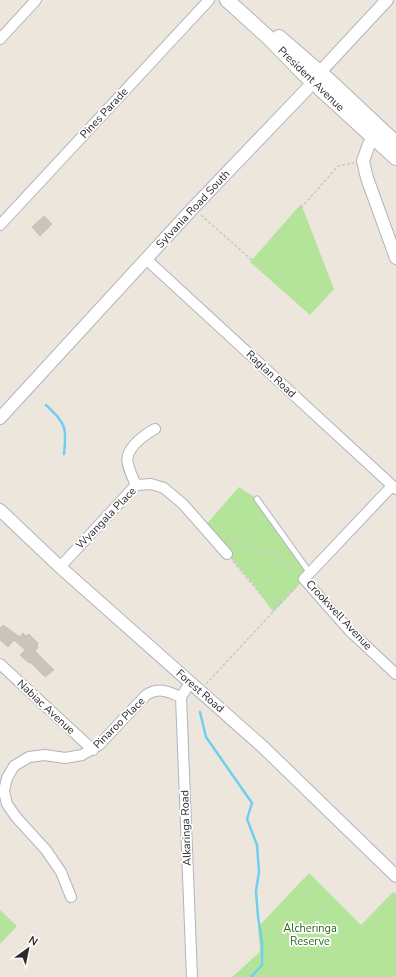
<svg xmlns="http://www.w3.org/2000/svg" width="396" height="977" viewBox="0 0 396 977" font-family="'Nunito Sans',sans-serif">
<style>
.green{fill:#b4e49a}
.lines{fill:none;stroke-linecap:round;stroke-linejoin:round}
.stream{stroke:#70cfef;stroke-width:2.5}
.building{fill:#c9c4bc;stroke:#c9c2b7}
.service-casing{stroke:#b1b4bf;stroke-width:7}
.minor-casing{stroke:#b1b4bf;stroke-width:12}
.tertiary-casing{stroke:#b1b4bf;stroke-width:14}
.secondary-casing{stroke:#b1b4bf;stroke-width:16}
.path{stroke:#c8c8c8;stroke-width:1.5;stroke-dasharray:3 2;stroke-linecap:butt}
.service{stroke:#fff;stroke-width:5}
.minor{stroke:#fff;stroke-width:10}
.tertiary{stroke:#fff;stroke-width:12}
.secondary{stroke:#fff;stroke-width:14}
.labels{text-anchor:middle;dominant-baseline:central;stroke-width:3.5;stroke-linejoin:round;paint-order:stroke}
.street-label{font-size:11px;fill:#2b2b2b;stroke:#fff}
.park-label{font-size:11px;fill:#2c691a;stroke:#fff}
</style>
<rect width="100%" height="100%" fill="#ede6dd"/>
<path class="green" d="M301 204 334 289 310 315 250 262Z
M239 487 257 499 310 573 273 612 254 585 204 527Z
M309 873 361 925 393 892 396 894V977H232L260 952 258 927Z
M0 910 17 926 0 944Z"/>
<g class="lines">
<path class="stream" d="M46 405C66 423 67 428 64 454
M200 712 206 737 252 803 247 819 257 845 259 872 256 891 258 917 262 942V965L251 977"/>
</g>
<path class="building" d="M44 216 52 224 40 236 32 227Z
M3 625 20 637 23 633 26 636 29 634 38 643 37 645 38 648 35 651 54 670 45 677 30 662 29 663 20 655 25 650 14 640 8 647 0 640V628Z"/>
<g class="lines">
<defs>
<path id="service" d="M257 499 310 573"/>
<path id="minor" d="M0 39 36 0
M0 225 209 0
M146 259 396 489
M136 485C127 465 121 456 139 440 145 435 149 432 155 429
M392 486 304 579 349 630 396 674
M60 567 136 485 151 484 164 488 183 504 227 554
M0 664 93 750
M190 683 181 697 192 977
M71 897 61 872 46 850 16 817 7 804 4 791 7 778 14 766 29 757 45 755 65 758 82 755 99 745 146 695C159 687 167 691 181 697"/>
<path id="tertiary" d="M380 132 369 144 363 161 367 178 396 258
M0 418 193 208 306 90 320 72 387 0
M0 510 60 567 263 747 396 876"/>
<path id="secondary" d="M227 0 270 39 303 73 396 158
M279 37 331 82 396 143"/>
</defs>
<use href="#service" class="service-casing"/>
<use href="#minor" class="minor-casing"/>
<use href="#tertiary" class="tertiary-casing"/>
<use href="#secondary" class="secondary-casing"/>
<path class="path" d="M301 208 338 166 354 163
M201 215 254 262
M226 539 233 542H241L255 548 276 554 281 562 298 568
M233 561 262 596 270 597 281 603
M206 684 298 585"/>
<use href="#service" class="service"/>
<use href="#minor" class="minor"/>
<use href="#tertiary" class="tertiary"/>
<use href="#secondary" class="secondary"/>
</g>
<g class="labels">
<g class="street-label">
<text transform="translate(311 79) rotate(44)">President Avenue</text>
<text transform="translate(104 113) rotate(-47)">Pines Parade</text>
<text transform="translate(193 209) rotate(-47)">Sylvania Road South</text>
<text transform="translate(271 374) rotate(43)">Raglan Road</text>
<text transform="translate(106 518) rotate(-46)">Wyangala Place</text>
<text transform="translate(339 615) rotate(47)">Crookwell Avenue</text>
<text transform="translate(200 691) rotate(41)">Forest Road</text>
<text transform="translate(46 707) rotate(43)">Nabiac Avenue</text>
<text transform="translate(119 723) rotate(-45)">Pinaroo Place</text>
<text transform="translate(186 828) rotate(-92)">Alkaringa Road</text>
</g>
<g class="park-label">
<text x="310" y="928">Alcheringa<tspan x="310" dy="13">Reserve</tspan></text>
</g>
</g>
<g transform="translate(28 949) rotate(33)" stroke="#ffffff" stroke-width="3" paint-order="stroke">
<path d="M0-3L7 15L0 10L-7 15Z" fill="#2b2b2b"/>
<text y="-6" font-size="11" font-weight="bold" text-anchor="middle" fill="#2b2b2b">N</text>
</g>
</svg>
